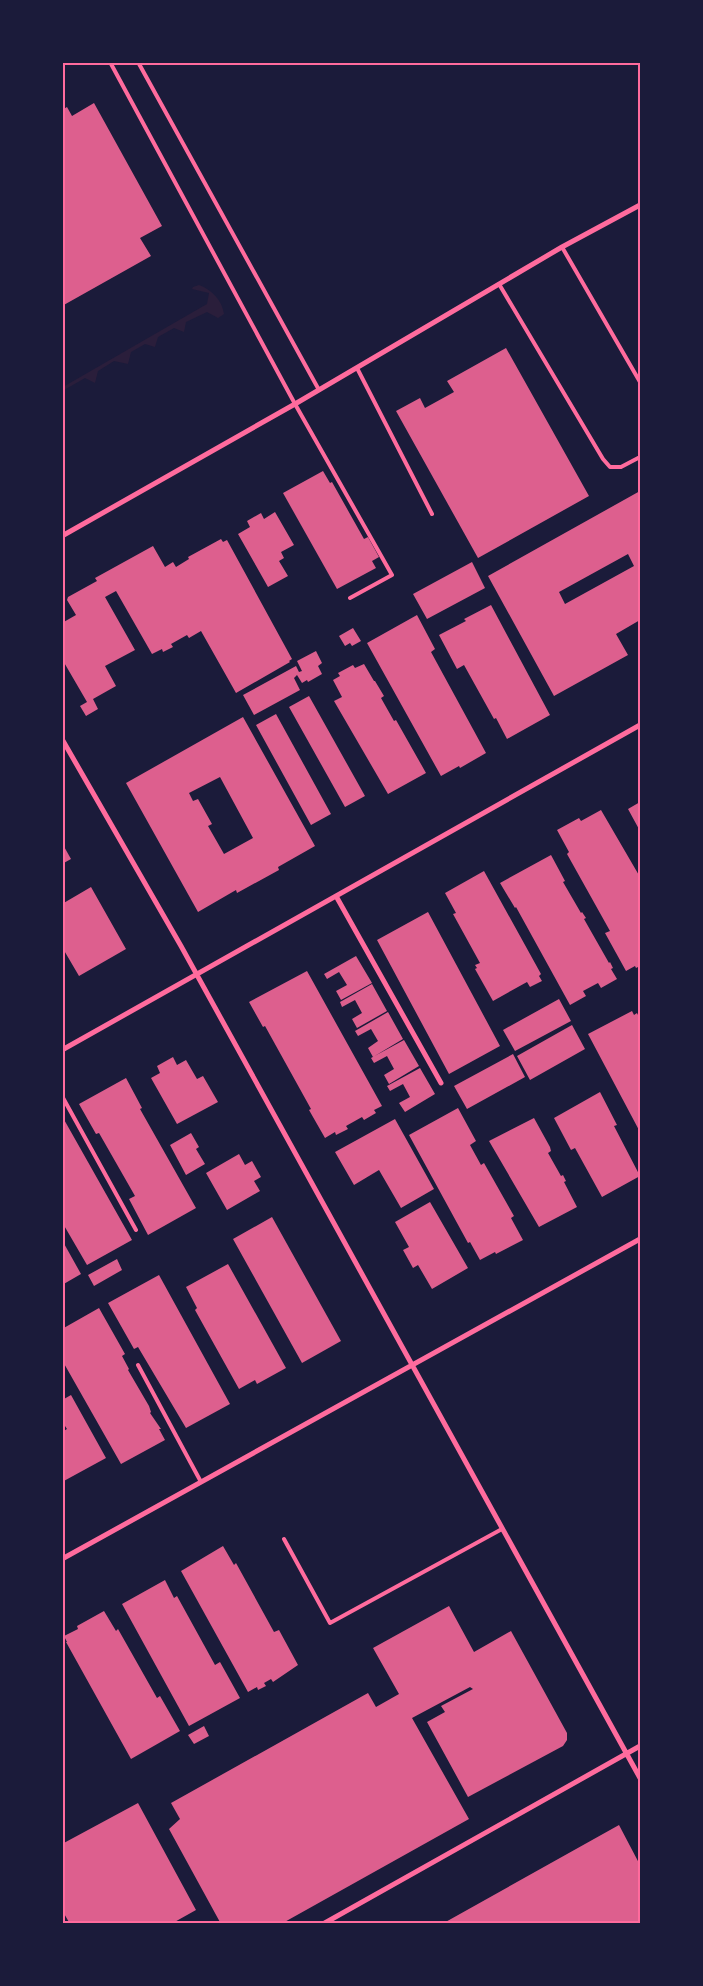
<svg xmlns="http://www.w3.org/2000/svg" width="703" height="1986" viewBox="0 0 703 1986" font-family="Signika,sans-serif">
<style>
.green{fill:#2a1e3b}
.building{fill:#dd5f8e;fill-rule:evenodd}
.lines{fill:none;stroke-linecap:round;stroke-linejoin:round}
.service{stroke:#ff6b9d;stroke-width:4}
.minor{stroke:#ff6b9d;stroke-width:5}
.neatline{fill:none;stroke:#ff6b9d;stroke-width:2}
</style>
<rect width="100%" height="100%" fill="#1b1b3a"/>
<path class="green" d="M199 285C212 290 222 300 224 314L218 318 207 312 186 322 184 332 174 328 158 337 155 347 145 344 131 352 128 364 114 361 98 371 95 383 85 378 64 390 63 393V387L207 304 209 293 192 289 193 287Z"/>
<path class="building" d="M94 103 162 226 140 238 151 256 62 306V110L67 107 72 116Z
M506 348 589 496 478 558 396 411 420 398 425 408 454 392 447 381Z
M323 471 330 483 332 482 364 539 368 537 379 557 372 561 376 568 337 589 283 493Z
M640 491V620L616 634 628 655 554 696 488 576ZM628 554 634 566 565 604 559 592Z
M275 512 294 545 281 552 284 558 279 561 288 576 268 587 238 534 250 527 247 521 261 513 264 519Z
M221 539 223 542 227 540 292 659 289 661 290 662 236 693 201 631 189 638 187 635 171 644 173 647 163 652 162 649 152 654 116 591 105 597 135 650 105 666 116 686 93 699 98 709 86 716 80 706 87 702 62 659V623L76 615 67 600 68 597 97 581 95 578 153 546 165 567 173 562 176 567 189 559 188 557Z
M472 562 485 588 427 619 413 594Z
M491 605 550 715 507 739 496 718 494 719 464 665 457 669 439 635 466 621 464 619Z
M417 615 435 649 431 652 486 753 460 768 459 766 441 776 367 643Z
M353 628 361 641 352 646 350 643 345 646 339 636Z
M316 651 322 663 318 666 322 674 308 682 307 680 302 683 297 675 294 678 300 690 254 715 243 695 296 666 299 672 302 671 297 661Z
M364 664 374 681H375L384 696 381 698 394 721 396 720 426 773 388 794 334 701 342 697 333 680 340 676 338 673 353 665 355 668Z
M309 696 365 796 345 807 289 707Z
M276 714 331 814 311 825 256 725Z
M243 717 315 846 278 867 279 870 237 893 236 890 198 912 126 783ZM220 777 253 838 224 854 208 826 212 824 198 799 193 801 189 793Z
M640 802V831L628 809Z
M601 810 640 877V966L636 968 635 966 626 971 605 933 610 931 567 854 569 852 557 830 579 818 581 821Z
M62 843 71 859 62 864Z
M551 855 565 881 563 882 581 913 582 912 586 918 584 919 609 963 610 962 613 968 611 969 617 979 601 988 598 983 583 991 586 996 570 1005 516 907 515 908 500 883Z
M484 871 541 974 539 976 542 981 530 987 527 982 493 1001 475 969 477 968 475 965 480 963 453 914 456 913 445 893Z
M91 887 126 949 79 976 62 947V904Z
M428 912 500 1046 449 1074 377 940Z
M356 956 372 983 341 1000 336 991 347 985 339 972 327 979 324 974Z
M307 971 382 1106 374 1110 376 1113 364 1120 362 1117 346 1126 348 1129 336 1135 335 1132 325 1138 309 1110 311 1109 265 1026 263 1027 249 1002Z
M372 984 387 1011 357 1028 352 1019 362 1013 355 1000 342 1007 340 1002Z
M559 999 571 1021 515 1051 503 1030Z
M632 1011 634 1015 637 1013 640 1019V1132L588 1034Z
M388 1012 403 1039 373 1057 368 1048 378 1041 371 1029 358 1036 355 1031Z
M572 1025 585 1049 530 1080 517 1056Z
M404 1040 419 1066 389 1084 384 1075 394 1069 387 1056 374 1063 371 1058Z
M513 1054 525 1077 467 1109 454 1086Z
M173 1057 177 1065 186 1060 197 1079 203 1076 218 1102 177 1124 151 1078 160 1073 157 1066Z
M420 1068 435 1094 405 1112 399 1103 410 1097 403 1084 390 1091 387 1086Z
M126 1078 142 1108 140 1109 196 1208 148 1235 129 1199 135 1196 99 1133 96 1134 79 1104Z
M600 1092 617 1125 614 1126 640 1176 602 1197 575 1148 571 1150 554 1118Z
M458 1108 476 1141 470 1145 481 1165 484 1163 514 1216 511 1218 523 1240 496 1254 495 1252 480 1260 470 1242 468 1243 409 1135Z
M62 1116 132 1240 87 1265 62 1222Z
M534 1118 550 1147 551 1151 548 1153 561 1176 563 1175 566 1181 564 1182 577 1207 539 1227 489 1141Z
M395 1119 434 1189 401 1208 379 1170 354 1185 335 1152Z
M191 1133 199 1147 196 1149 205 1164 186 1175 170 1145Z
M239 1154 245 1165 252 1161 261 1177 254 1181 260 1191 227 1210 206 1173Z
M430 1202 468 1268 432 1289 418 1265 413 1268 403 1250 409 1247 395 1222Z
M272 1217 341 1341 302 1363 233 1239Z
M62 1240 81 1274 62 1285Z
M117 1259 122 1270 94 1286 88 1275Z
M228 1264 286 1368 257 1384 255 1380 239 1389 195 1310 197 1308 186 1287Z
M159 1275 230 1404 186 1428 138 1347 134 1349 108 1303Z
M99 1308 125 1354 122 1356 129 1369 128 1370 149 1406 151 1412 150 1413 161 1429H159L165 1440 121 1464 62 1360V1329Z
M71 1395 106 1458 62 1482V1432L67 1429 65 1426 62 1428V1397L64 1399Z
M223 1546 234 1565 236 1563 274 1632 279 1630 298 1665 273 1682 271 1679 264 1683 266 1686 258 1690 257 1687 248 1692 181 1571Z
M165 1580 174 1598 177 1596 215 1665 220 1662 240 1698 189 1726 122 1604Z
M449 1606 474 1652 511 1631 567 1733V1740L563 1746 468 1797 427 1722 445 1712 441 1706 473 1689 470 1687 412 1718 469 1819 281 1924H248L247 1922 244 1924H221L169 1829 180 1819 171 1803 368 1693 376 1707 399 1694 373 1648Z
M104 1611 116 1631 118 1629 157 1698 160 1696 180 1731 131 1759 66 1642H67L64 1636 78 1629 77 1626Z
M204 1726 209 1736 194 1744 188 1735Z
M138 1803 196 1910 171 1924H70L62 1910V1844Z
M619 1825 640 1865V1924H442Z"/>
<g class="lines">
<path class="service" d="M110 62 295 404 392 575 350 598
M138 62 319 390
M562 247 640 382
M499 284 603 459 610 467H621L640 457
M357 368 432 514
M62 1096 136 1230
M138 1365 201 1482
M284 1539 330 1623 502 1529"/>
<path class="minor" d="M62 536 295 404 562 247 640 205
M62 739 181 946 640 1778
M336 896 441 1083
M62 1050 640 725
M62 1559 640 1239
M323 1924 640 1746"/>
</g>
<rect width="703" height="1986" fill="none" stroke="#1b1b3a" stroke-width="128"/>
<rect x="64" y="64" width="575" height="1858" class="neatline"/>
</svg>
